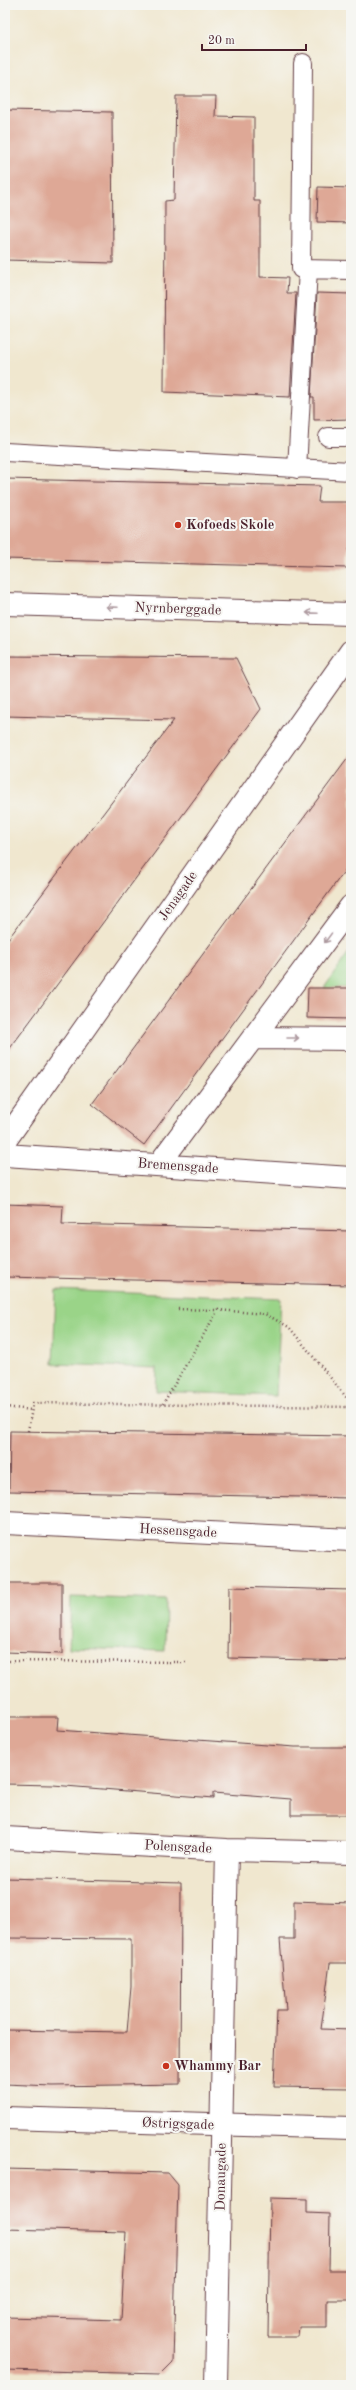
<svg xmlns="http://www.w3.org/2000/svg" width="356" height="2390" viewBox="0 0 356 2390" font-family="'Old Standard TT',serif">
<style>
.green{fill:#9ad488;stroke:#727a5a}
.building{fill:#dea896}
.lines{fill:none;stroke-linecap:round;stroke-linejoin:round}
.service-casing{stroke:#633d44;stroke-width:20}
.minor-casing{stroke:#633d44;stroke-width:24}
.tertiary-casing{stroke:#633d44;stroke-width:24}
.path{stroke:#633d44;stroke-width:2.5;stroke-dasharray:1 3;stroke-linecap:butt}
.service{stroke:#fff;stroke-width:18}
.minor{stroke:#fff;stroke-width:22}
.tertiary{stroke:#fff;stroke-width:22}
.oneway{stroke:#ae9aa0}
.poi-dot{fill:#c8321e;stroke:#f6f6f2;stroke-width:1.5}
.labels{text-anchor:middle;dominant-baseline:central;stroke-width:4;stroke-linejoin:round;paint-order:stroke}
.poi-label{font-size:14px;font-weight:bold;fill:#4a1f2b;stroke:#f6f6f2;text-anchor:start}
.street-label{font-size:14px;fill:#4a1f2b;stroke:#f6f6f2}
</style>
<rect width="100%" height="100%" fill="#f6f6f2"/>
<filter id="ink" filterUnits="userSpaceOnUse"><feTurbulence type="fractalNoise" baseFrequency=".025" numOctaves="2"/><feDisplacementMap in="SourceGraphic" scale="8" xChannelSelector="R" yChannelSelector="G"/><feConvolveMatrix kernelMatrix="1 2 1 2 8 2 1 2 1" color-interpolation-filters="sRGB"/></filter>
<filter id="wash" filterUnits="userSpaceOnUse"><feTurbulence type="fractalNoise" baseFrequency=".012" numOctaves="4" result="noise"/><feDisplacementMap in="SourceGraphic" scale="16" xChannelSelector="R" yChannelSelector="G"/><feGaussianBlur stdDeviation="0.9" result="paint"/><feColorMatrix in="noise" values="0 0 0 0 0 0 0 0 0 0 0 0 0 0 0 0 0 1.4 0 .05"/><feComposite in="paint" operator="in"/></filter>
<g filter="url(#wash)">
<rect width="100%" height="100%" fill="#f0e7cf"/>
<path class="green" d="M351 949V988H324Z
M56 1290 281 1299 276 1396 156 1391 157 1368 53 1364Z
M71 1597 166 1600 165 1651 69 1648Z"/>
<g id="blocks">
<path class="building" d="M176 96H216L215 116 254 117V201H260V277L288 278 287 293H296L290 397 164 392 165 201 174 200Z
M5 110 112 112 113 263 5 260Z
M318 187 351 188V223L317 222Z
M317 293 351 294V419L314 420V397H311Z
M5 479 320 486 318 502H351V549H349L348 568 5 559Z
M5 656 236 658 261 709 5 1055V943L174 720 5 716Z
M351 754V862L144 1145 92 1104Z
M308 988H351V1019L307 1018Z
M5 1204 63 1206 62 1224 351 1231V1285L5 1277Z
M10 1431 351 1436V1498L9 1491Z
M5 1583H62V1654L5 1652Z
M229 1587 351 1590V1661L228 1658Z
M5 1717H58L57 1730 295 1747H351V1815H291V1799L213 1793V1798L53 1785 5 1784Z
M5 1878 181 1883 180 2084 52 2086 5 2084V2030L127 2032 131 1987V1939L5 1938Z
M294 1901 351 1903V1963H330L321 2029 351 2030V2088L274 2087 277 2010H286L280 1939H294Z
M5 2169 168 2173 178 2185 173 2362 161 2374 5 2370V2317L121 2320 126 2232 5 2229Z
M270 2198 307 2199V2213L330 2214 329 2270H351V2300H327V2327H299L298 2337H268Z"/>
</g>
</g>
<g filter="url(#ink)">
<use href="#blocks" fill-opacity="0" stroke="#633d44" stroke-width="1"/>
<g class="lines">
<defs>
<path id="service" d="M303 63 301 269 351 270
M328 437H351
M5 452 351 471
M297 469 308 269"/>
<path id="minor" d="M5 604 351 614
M254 1038 351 1039
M5 1141 351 651
M5 1155 351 1178
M159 1164 351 906
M5 1523 351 1540
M5 1838 227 1850 351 1853
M216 2385 227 1850"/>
<path id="tertiary" d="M5 2118 351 2128"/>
</defs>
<use href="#service" class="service-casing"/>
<use href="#minor" class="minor-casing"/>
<use href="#tertiary" class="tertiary-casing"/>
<path class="path" d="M218 1310 265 1314 289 1327 351 1403
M163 1404 218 1310 175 1309
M5 1407 32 1410
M28 1431 33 1403 351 1407
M5 1661 186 1662"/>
<use href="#service" class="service"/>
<use href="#minor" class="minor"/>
<use href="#tertiary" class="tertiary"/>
</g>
<defs><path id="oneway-shaft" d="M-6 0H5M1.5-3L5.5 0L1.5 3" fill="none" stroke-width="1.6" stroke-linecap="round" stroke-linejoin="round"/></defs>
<g class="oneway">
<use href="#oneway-shaft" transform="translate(112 607) rotate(-178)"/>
<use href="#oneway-shaft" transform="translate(312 613) rotate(-178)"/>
<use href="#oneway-shaft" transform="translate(328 938) rotate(126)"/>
<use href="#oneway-shaft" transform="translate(293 1038)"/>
</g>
</g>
<g class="poi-dot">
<circle cx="178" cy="525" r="4"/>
<circle cx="166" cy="2066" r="4"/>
</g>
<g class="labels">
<g class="poi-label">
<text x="186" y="525">Kofoeds Skole</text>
<text x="174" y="2066">Whammy Bar</text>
</g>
<g class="street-label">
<text transform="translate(178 609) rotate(2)">Nyrnberggade</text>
<text transform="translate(178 896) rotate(-55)">Jenagade</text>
<text transform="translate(178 1166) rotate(4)">Bremensgade</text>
<text transform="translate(178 1531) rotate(3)">Hessensgade</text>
<text transform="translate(178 1847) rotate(3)">Polensgade</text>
<text transform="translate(178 2124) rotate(2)">Østrigsgade</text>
<text transform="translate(221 2177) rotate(-89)">Donaugade</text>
</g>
</g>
<rect width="356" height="2390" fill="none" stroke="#f6f6f2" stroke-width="20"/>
<path d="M202 44v6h104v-6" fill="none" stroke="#4a1f2b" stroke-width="2"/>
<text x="208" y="44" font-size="12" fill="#4a1f2b" stroke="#f6f6f2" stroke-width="3" paint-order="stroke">20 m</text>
</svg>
